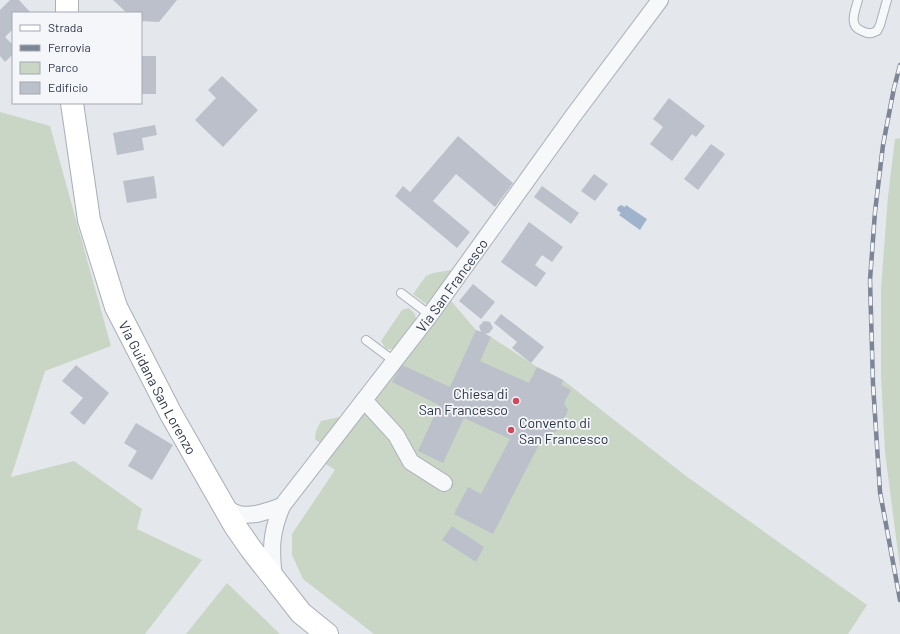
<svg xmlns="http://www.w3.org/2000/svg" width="900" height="634" viewBox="0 0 900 634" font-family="Barlow,sans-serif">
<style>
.green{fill:#c9d6c5}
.water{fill:#9fb4cc}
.building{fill:#bbc0ca}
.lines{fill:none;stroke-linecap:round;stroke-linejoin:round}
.lane-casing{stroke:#a9aeb7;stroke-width:10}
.street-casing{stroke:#a9aeb7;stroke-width:18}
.secondary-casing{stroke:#a9aeb7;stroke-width:24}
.lane{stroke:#f7f8fa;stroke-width:8}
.street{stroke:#f7f8fa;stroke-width:16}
.secondary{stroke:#fff;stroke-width:22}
.rail-casing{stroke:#7d8696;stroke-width:4.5}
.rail{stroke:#f4f6f9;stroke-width:3;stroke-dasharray:9;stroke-linecap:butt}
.poi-dot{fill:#d1495b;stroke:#f4f6f9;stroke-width:1.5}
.labels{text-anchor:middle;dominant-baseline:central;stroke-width:3.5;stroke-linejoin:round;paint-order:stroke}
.street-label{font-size:14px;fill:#2b3445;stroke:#f4f6f9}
.poi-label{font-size:14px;fill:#2b3445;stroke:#f4f6f9;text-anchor:end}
</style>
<rect width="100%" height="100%" fill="#e4e7ec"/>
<path class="green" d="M0 112 50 126 111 346 45 371 11 477 74 461 142 509 137 529 202 560 145 634H0Z
M900 138V568L885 452 881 376V289L888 196 895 139Z
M457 269 429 306 413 294 426 276 433 273Z
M445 294 476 330 491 337 537 367 563 380 686 476 867 605 848 634H374L303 579 292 555V534L335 470 318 459Z
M409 308 415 314 416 320 394 349H386L381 341 402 310Z
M382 364 383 365 321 444 315 439 316 431 321 421 340 417Z
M227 583 280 634H186Z"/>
<path class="water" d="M621 205 625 207 626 205 647 219 640 230 619 215 621 213 617 210 618 207Z"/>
<path class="building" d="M10 0H19L30 12 29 13H13V29L5 37 13 45V54L5 62 0 56V10Z
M113 0H177L159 22 141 21V13H127Z
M141 56H156V94H141Z
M222 76 258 110 223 147 195 120 216 98 208 90Z
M669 98 705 126 696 137 692 134 672 161 650 144 663 127 653 119Z
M155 125 157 135 142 138 144 150 117 155 113 133Z
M458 136 513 183 495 207 456 174 433 201 470 232 457 248 395 196 403 186 410 192Z
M711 144 725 154 698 190 684 179Z
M594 174 608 184 595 201 581 191Z
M154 176 157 198 127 203 123 181Z
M542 186 579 213 571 224 534 197Z
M529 222 563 247 552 262 542 255 535 265 546 273 536 287 501 262Z
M473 284 495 302 481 319 459 301Z
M501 314 544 347 531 363 512 348 517 342 494 323Z
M484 321 490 322 493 328 489 333 485 334 491 337 480 361 529 383 537 367 563 380 561 385 571 390 564 403 568 410 565 417 558 420 557 431 551 434 545 433 493 534 454 514 468 487 481 494 510 439 464 418 443 463 418 451 439 405 392 382 402 365 450 387 476 330 481 332 479 326Z
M76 365 109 393 84 425 70 413 83 398 62 381Z
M136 423 173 445 152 480 128 466 137 451 124 443Z
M452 526 484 547 476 562 442 540Z"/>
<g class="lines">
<defs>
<path id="lane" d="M858 0C855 11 848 26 862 31 868 34 871 34 877 31L880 25 887 0
M401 293 430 315
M366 340 394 361"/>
<g id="street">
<path d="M364 400 396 435 411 462 444 483"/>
<path d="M222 505C227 508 233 513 239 514 253 517 268 511 282 506"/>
<path id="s1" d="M274 580C271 549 270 535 282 506L430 315 573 116 660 0"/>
</g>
<g id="secondary">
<path d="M67 13V0"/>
<path id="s2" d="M72 103 89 220 116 307 171 414 235 526 251 549 301 613 327 634"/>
</g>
</defs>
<use href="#lane" class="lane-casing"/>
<use href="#street" class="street-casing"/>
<use href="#secondary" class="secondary-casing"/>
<use href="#lane" class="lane"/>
<use href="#street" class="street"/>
<use href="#secondary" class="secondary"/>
<defs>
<path id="rail" d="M900 65 894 88 883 145 875 212 870 280 873 384 880 492 900 600"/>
</defs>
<use href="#rail" class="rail-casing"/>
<use href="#rail" class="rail"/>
</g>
<g class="poi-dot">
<circle cx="516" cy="401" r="4"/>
<circle cx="511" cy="430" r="4"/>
</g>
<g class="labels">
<g class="street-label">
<text stroke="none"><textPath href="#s1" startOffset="354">Via San Francesco</textPath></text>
<text stroke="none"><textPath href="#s2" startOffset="300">Via Guidana San Lorenzo</textPath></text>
</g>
<g class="poi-label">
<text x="508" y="393">Chiesa di<tspan x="508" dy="16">San Francesco</tspan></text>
<text x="519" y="422" text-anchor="start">Convento di<tspan x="519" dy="16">San Francesco</tspan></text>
</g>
</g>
<rect x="12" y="12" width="130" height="92" fill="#f4f6f9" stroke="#a4a8b1"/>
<rect x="20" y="25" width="20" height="6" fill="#ffffff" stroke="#a4a8b1"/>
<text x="48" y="32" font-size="12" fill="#2b3445">Strada</text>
<rect x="20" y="45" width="20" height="6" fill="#7d8696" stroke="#a4a8b1"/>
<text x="48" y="52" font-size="12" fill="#2b3445">Ferrovia</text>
<rect x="20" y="62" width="20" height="12" fill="#c9d6c5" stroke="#a4a8b1"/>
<text x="48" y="72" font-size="12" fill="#2b3445">Parco</text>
<rect x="20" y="82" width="20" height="12" fill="#bbc0ca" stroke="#a4a8b1"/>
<text x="48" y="92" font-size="12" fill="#2b3445">Edificio</text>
</svg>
